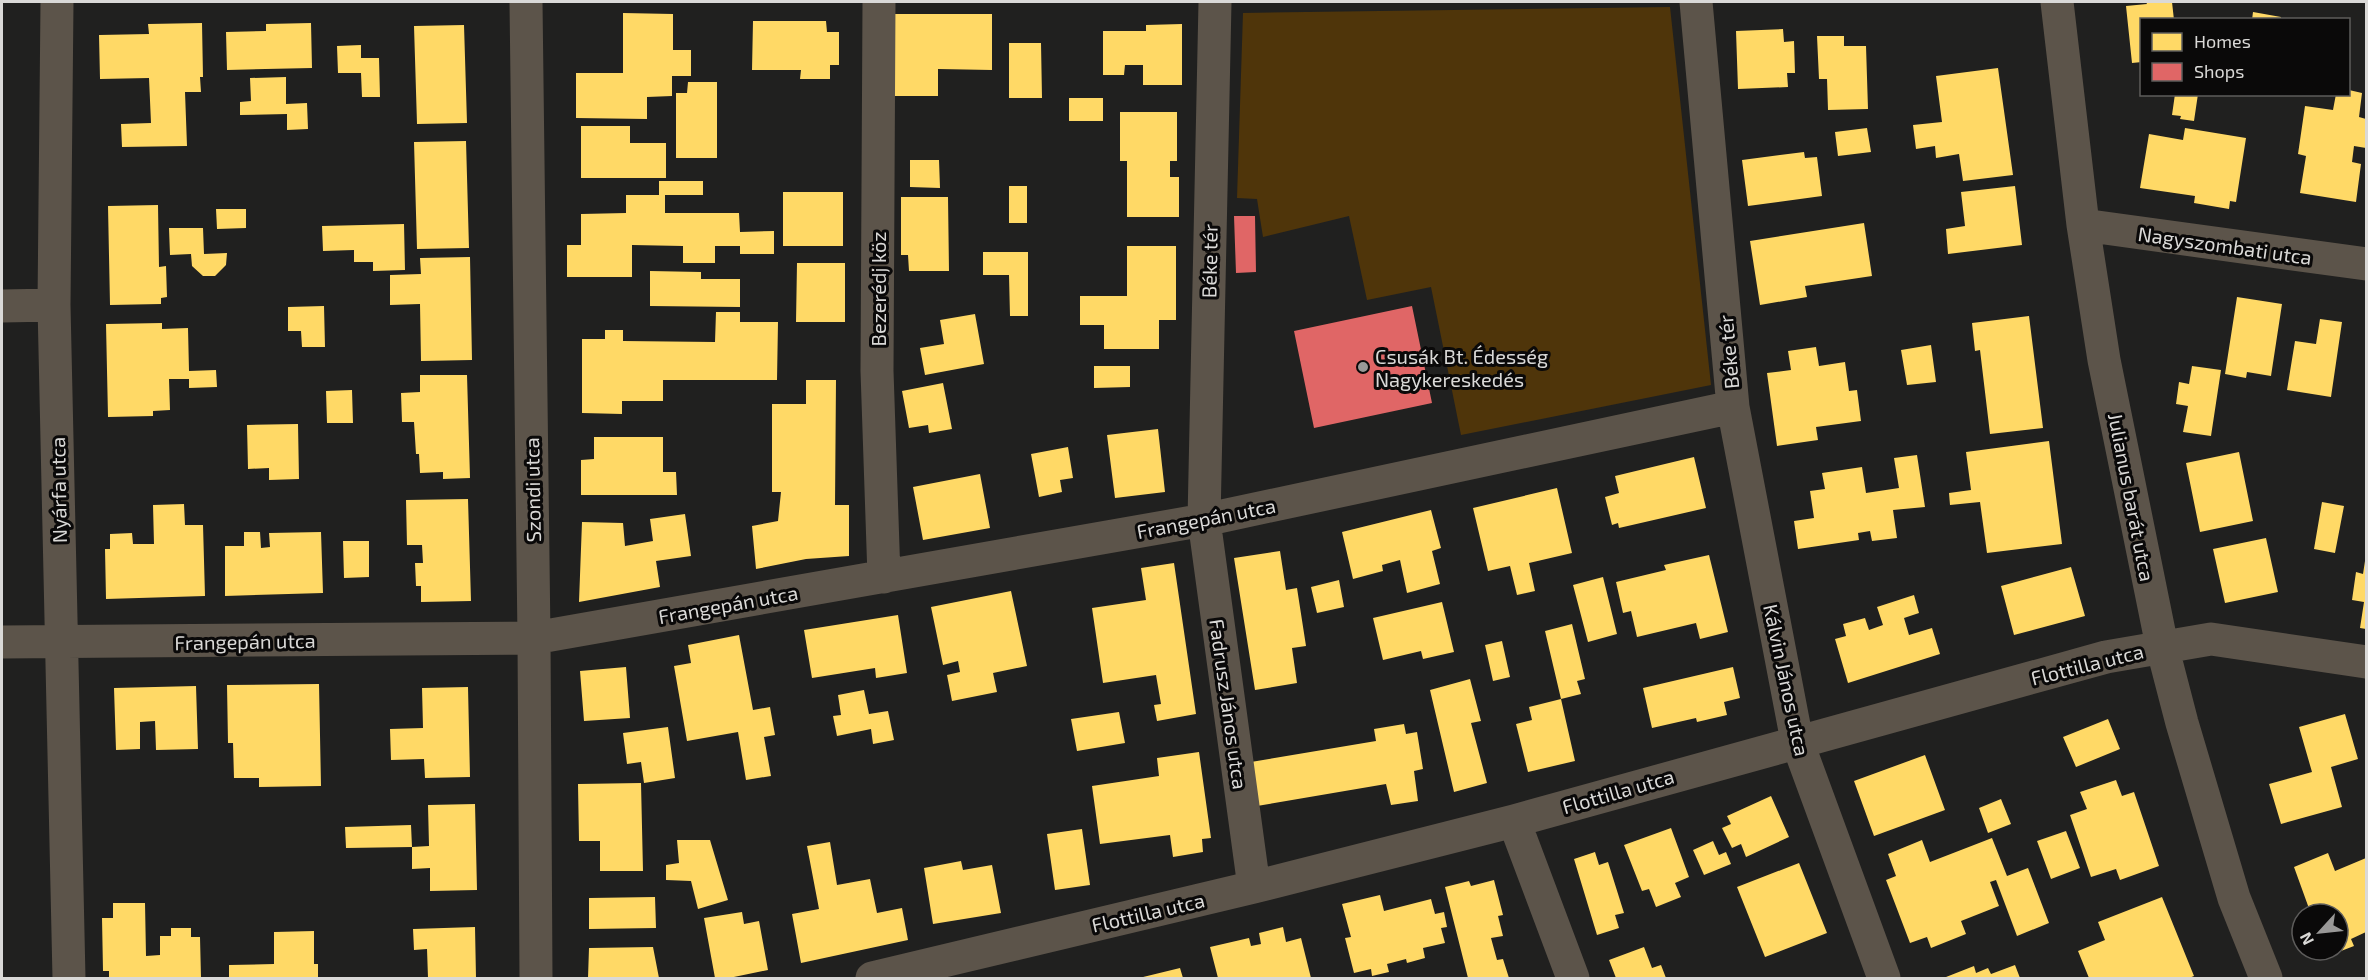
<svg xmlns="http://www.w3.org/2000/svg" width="2368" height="980" viewBox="0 0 2368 980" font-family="'Exo 2',sans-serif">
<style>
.green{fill:#4f350a}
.homes{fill:#ffd966}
.shops{fill:#e06666}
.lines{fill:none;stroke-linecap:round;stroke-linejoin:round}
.minor{stroke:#5c544a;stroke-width:33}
.poi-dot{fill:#999897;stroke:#0a0909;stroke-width:2}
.labels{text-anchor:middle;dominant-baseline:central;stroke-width:6;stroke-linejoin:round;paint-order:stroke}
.street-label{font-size:20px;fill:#dad9d7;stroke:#0a0909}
.poi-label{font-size:20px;fill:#dad9d7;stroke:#0a0909;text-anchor:start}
</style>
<rect width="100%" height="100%" fill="#20201f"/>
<path class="green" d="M1670 7 1711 385 1461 435 1431 287 1367 300 1349 216 1263 237 1257 199 1237 198 1243 13Z"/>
<path class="homes" d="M2146 2H2172L2174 20H2142V62L2132 63 2126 6 2147 4Z
M2253 12 2281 17V20H2252Z
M623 13 673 14V50H691V76H672V96L647 97V119L576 118V73H623Z
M893 14H992V70L938 69V96H894Z
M753 21H826L827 32H839V65H830V79H800L801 70H752Z
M202 23 203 77H200L201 92H185L187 146 122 147 121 124 151 123 149 78 100 79 99 35 149 34 148 24Z
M311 23 312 68 227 70 226 32 266 31V24Z
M1182 24V85H1143V65H1125L1124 75H1103V31H1146V25Z
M464 25 467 123 417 124 414 26Z
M1783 29 1784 42 1794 41 1795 73H1787L1788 87 1738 89 1736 31Z
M1817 36H1844V46H1866L1868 109 1828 110 1827 79H1819Z
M1009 43H1041L1042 98H1009Z
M361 45V58H379L380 97H362L361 73H338L337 46Z
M1998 68 2013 175 1963 181 1959 154 1936 158 1935 146 1916 149 1913 125 1942 122 1936 76Z
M286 77V104L307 103 308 129 287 130V114L240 115V102L251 101 250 78Z
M688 82H717V158H676V93H687Z
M2349 90 2362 93 2359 117 2366 119V148L2354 146 2352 162 2361 164 2356 202 2300 193 2306 156 2298 154 2305 106 2333 110 2336 94H2349Z
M2175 94H2198L2194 121 2180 119 2181 116 2172 115Z
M1069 98H1103V121H1069Z
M1120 112H1177V161H1170V177H1179V217H1127V161H1120Z
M581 126H630V143H666V178H581Z
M1867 128 1871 152 1838 156 1835 132Z
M2185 128 2246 138 2236 202 2230 201 2229 209 2194 203 2195 196 2140 188 2149 134 2183 140Z
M466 141 469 248 417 249 414 142Z
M1804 152 1805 158 1817 157 1822 196 1748 206 1742 160Z
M910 160H939L940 188 910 187Z
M659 181H703V195H665V213H739L740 232 774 231V254H740V246H715V263H683V246L632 245V277H567V245H581V214L626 213V195H659Z
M1009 186H1027V223H1009Z
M2015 186 2022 245 1948 254 1946 229 1965 226 1961 192Z
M783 192H843V246H783Z
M901 197H948L949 271H909L908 255H901Z
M158 205 159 267 166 266 167 297 161 298V304L110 305 108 206Z
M216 209H246V228L217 229Z
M1864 223 1872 276 1805 286 1807 297 1760 305 1750 241Z
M404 224 405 270 373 271V262H354V250L323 251 322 226Z
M169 228H203L204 254 227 253 226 265 215 276H203L192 266 191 254 170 255Z
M1127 246H1176V320H1159V349H1104V325H1080V296H1127Z
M983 252H1028V316H1010L1009 275H983Z
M470 257 472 360 421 361 420 304 390 305V275L421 274 420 258Z
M797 263H845V322H796Z
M650 271 701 272V279H740V307L650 306Z
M2237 297 2282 304 2271 376 2247 372 2246 378 2225 374Z
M324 306 325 347H302L301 331H288V307Z
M716 312H740V322H778L777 380H663V401H622V414L582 413V339H605V330H623V341L715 342Z
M975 314 984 364 925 375 920 348 944 344 940 320Z
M2029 316 2043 428 1990 434 1980 350 1975 351 1972 323Z
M2320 319 2342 322 2331 397 2287 390 2295 341 2316 344Z
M162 323V329L188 328 189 371 216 370 217 387 189 388V379H169L170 410 153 411V416L108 417 106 324Z
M1931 345 1936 382 1907 385 1901 350Z
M1816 347 1819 366 1845 362 1849 391 1857 390 1861 421 1816 427 1818 440 1777 446 1767 373 1791 370 1788 351Z
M1094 366H1130V387L1094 388Z
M2192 366 2221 370 2211 436 2183 432 2188 406 2176 404 2179 382 2189 384Z
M420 375H467L470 478 443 479V472L420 473 419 454H416L414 422H402L401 393 420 392Z
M806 380H836L835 505H849V556L806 559 756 569 752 526 778 521 781 492H772V404H806Z
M943 383 952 429 929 433 928 425 909 428 902 391Z
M352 390 353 423H327L326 391Z
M298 424 299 479 269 480V468L248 469 247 425Z
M1158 429 1165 492 1115 498 1107 435Z
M594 437H663V472H676L677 495H581V460L594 459Z
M2049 441 2062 544 1987 553 1980 502 1950 505 1949 493 1971 490 1966 452Z
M1068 447 1073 478 1060 480 1062 492 1039 497 1031 454Z
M2239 452 2253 521 2200 532 2186 463Z
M1917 455 1925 507 1893 510 1897 538 1872 541 1870 531 1858 533 1859 540 1798 549 1794 521 1814 518 1810 491 1825 489 1822 473 1862 467 1866 493 1899 488 1894 458Z
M1694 457 1706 508 1619 528 1618 523 1612 525 1605 497 1619 493 1615 476Z
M980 474 990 528 923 540 913 487Z
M1557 488 1572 553 1529 563 1535 591 1517 595 1510 566 1488 571 1473 508Z
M468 499 471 601 421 602V586H416L415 563H423L422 545H407L406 500Z
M2322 502 2344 506 2335 553 2314 549Z
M184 504 185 525H203L205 596 106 599 105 549H110V534L132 533 133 544H154L153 505Z
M1431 510 1441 548 1432 551 1440 584 1407 593 1400 560 1382 565 1383 571 1353 579 1342 532Z
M685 514 691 556 656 561 660 587 579 602 582 522 623 523 625 546 653 541 650 519Z
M244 532H260L261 548 270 547 269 533 321 532 323 593 225 596V546H244Z
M2266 538 2278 592 2225 603 2213 549Z
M343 541H369V577L344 578Z
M1280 551 1286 590 1297 588 1306 646 1292 648 1297 683 1255 690 1234 558Z
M1709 555 1728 632 1700 639 1696 623 1637 637 1631 611 1623 613 1616 582 1666 570 1664 565Z
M2365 561H2366V629L2360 628 2364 602 2352 600 2356 572 2363 574Z
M1174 563 1196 714 1157 721 1154 705 1161 704 1156 675 1103 683 1092 608 1146 600 1141 568Z
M2071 567 2085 616 2014 635 2001 586Z
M1603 577 1617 634 1588 642 1573 585Z
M1339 580 1344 607 1317 613 1311 587Z
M1011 591 1027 666 993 673 997 692 952 701 947 675 960 672 958 661 943 665 931 607Z
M1914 595 1919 613 1904 618 1909 635 1932 628 1940 654 1848 683 1835 639 1846 636 1843 624 1865 618 1869 630 1883 625 1877 607Z
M1442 602 1454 652 1423 659 1421 651 1383 660 1373 618Z
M898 615 907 673 876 678 875 668 812 678 804 630Z
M1572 624 1585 679 1577 681 1581 694 1561 699 1545 631Z
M739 635 753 710 770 707 775 735 764 737 771 776 746 780 738 732 687 741 674 666 691 663 688 645Z
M1502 641 1510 677 1493 681 1485 645Z
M626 667 630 718 584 721 580 671Z
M1733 667 1740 698 1724 702 1727 715 1697 722 1696 718 1652 728 1643 688Z
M1470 679 1481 721 1471 723 1487 783 1454 792 1430 690Z
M319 684 321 786 259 787V778H234L233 743H228L227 685Z
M196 686 198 749 156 750 155 721 140 722V749L116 750 114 688Z
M468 687 470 777 425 778 424 759 391 760 390 729 423 728 422 688Z
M864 690 869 714 888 711 894 740 873 744 871 729 837 736 833 716 841 715 838 695Z
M1561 699 1575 761 1528 772 1516 724 1532 720 1529 707Z
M1119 712 1125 743 1077 751 1071 719Z
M2345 714 2358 759 2331 767 2342 807 2281 824 2269 784 2312 772 2299 727Z
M2108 719 2120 749 2076 767 2063 737Z
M1404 724 1406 734 1417 732 1423 769 1414 771 1418 801 1391 805 1386 784 1257 806 1251 762 1376 741 1374 729Z
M668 727 675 778 644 783 641 762 627 764 623 733Z
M1199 752 1211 838 1202 839 1203 852 1173 857 1170 835 1100 844 1092 786 1159 776 1157 758Z
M1925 755 1945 810 1874 836 1854 781Z
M2116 780 2122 796 2134 792 2159 866 2120 880 2116 869 2091 877 2070 815 2087 809 2080 792Z
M641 783 643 871H600V841H579L578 784Z
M1771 796 1789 837 1746 857 1741 844 1732 848 1722 828 1731 824 1727 816Z
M2001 799 2011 824 1988 833 1979 808Z
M475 804 477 890 430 891V868L412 869V847L429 846 428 805Z
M411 825 412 847 346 848 345 827Z
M1671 828 1689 877 1675 883 1681 897 1656 907 1649 889 1642 891 1624 845Z
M1082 829 1090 885 1055 890 1047 834Z
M2066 831 2080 868 2051 879 2037 841Z
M1992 838 2007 876 2028 868 2049 923 2017 936 1996 880 1990 882 1999 906 1961 921 1966 934 1931 948 1927 937 1910 943 1886 880 1896 876 1888 854 1922 840 1930 862Z
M677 840H710L728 900 698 909 691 881 666 880V865L679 863Z
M1713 841 1719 855 1726 852 1731 864 1704 875 1693 850Z
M830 842 837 885 870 879 877 913 902 908 908 940 801 963 792 914 819 909 807 846Z
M1595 852 1599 865 1608 862 1624 913 1615 915 1619 928 1597 935 1574 859Z
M2328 853 2335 871 2366 858V932L2351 939 2354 946 2328 956 2325 950H2338V914H2311L2294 867Z
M961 861 963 870 992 865 1001 913 933 924 924 868Z
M1799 863 1827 933 1765 957 1737 887Z
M1494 880 1503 915 1498 916 1503 936 1491 938 1497 960 1503 959 1509 978H1468L1445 887 1469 881 1471 886Z
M1380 895 1384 911 1431 899 1435 914 1444 912 1447 927 1441 928 1445 943 1423 948 1425 958 1407 963 1406 959 1387 964 1389 972 1372 976 1371 969 1354 973 1345 938 1351 937 1342 904Z
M655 897 656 928 589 929V898Z
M2162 897 2194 976 2189 978H2089L2078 951 2105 940 2098 922Z
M113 903H145L146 956 160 955V936H171V928H191V937H200L201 978H109V971H103L102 918H113Z
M742 912 744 924 759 921 768 970 729 978H715L704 918Z
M475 927 476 978H428L427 949 414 950 413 929Z
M1283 927 1286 942 1301 938 1311 978H1218L1210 947 1249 938 1251 946 1261 944 1259 933Z
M314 931V964H318V978H229V965L274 964V932Z
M653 947 659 978H588L589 948Z
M1644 947 1652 968 1661 965 1666 978H1616L1609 960Z
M2015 965 2020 978H1947L1946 977 1974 966 1976 973 1988 968 1991 974Z
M1180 968 1183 978H1139Z"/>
<path class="shops" d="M1234 216H1255L1256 272 1236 273Z
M1412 306 1432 403 1314 428 1294 331Z"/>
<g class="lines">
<path class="minor" d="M57 2 54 305 69 978
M526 2 534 638 536 978
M879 2 877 371 884 577
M1215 2 1204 520 1254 887
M1696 2 1733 407 1797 741 1884 978
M2057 2 2083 225 2104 360 2162 646 2182 723 2234 898 2266 978
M2083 225 2366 264
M2 306 54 305
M2 642 534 638 1204 520 1733 407
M1514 821 1573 978
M872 978 1254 887 1514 821 2106 657 2211 639 2366 662"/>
</g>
<circle class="poi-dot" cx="1363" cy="367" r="6"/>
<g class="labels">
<g class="street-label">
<text transform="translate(2225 245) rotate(8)">Nagyszombati utca</text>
<text transform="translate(1209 261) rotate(-89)">Béke tér</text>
<text transform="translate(878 289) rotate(-90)">Bezerédj köz</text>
<text transform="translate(1728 352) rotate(-95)">Béke tér</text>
<text transform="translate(58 490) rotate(-91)">Nyárfa utca</text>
<text transform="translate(532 490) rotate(-91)">Szondi utca</text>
<text transform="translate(2132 497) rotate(79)">Julianus barát utca</text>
<text transform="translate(1206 518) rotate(-11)">Frangepán utca</text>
<text transform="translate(728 604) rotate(-10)">Frangepán utca</text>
<text transform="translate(245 641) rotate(-1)">Frangepán utca</text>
<text transform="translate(2087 664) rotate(-14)">Flottilla utca</text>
<text transform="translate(1787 680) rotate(78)">Kálvin János utca</text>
<text transform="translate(1229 704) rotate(82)">Fadrusz János utca</text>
<text transform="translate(1618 791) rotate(-16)">Flottilla utca</text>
<text transform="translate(1148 912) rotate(-13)">Flottilla utca</text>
</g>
<g class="poi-label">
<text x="1375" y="356">Csusák Bt. Édesség<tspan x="1375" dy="23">Nagykereskedés</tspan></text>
</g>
</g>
<rect width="2368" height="980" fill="none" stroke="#dad9d7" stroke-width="6"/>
<rect x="2140" y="18" width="210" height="78" fill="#0a0909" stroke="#5d5c5b" stroke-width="1.5"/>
<rect x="2152" y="33" width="30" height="18" fill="#ffd966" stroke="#5d5c5b" stroke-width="1.5"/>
<text x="2194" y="48" font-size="18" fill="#dad9d7">Homes</text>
<rect x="2152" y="63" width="30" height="18" fill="#e06666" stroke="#5d5c5b" stroke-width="1.5"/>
<text x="2194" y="78" font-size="18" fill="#dad9d7">Shops</text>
<g transform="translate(2320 932) rotate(243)"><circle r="28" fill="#0a0909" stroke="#5d5c5b" stroke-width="1.5"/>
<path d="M0-4.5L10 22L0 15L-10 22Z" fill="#999897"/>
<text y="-9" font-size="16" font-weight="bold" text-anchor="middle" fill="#dad9d7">N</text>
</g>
</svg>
